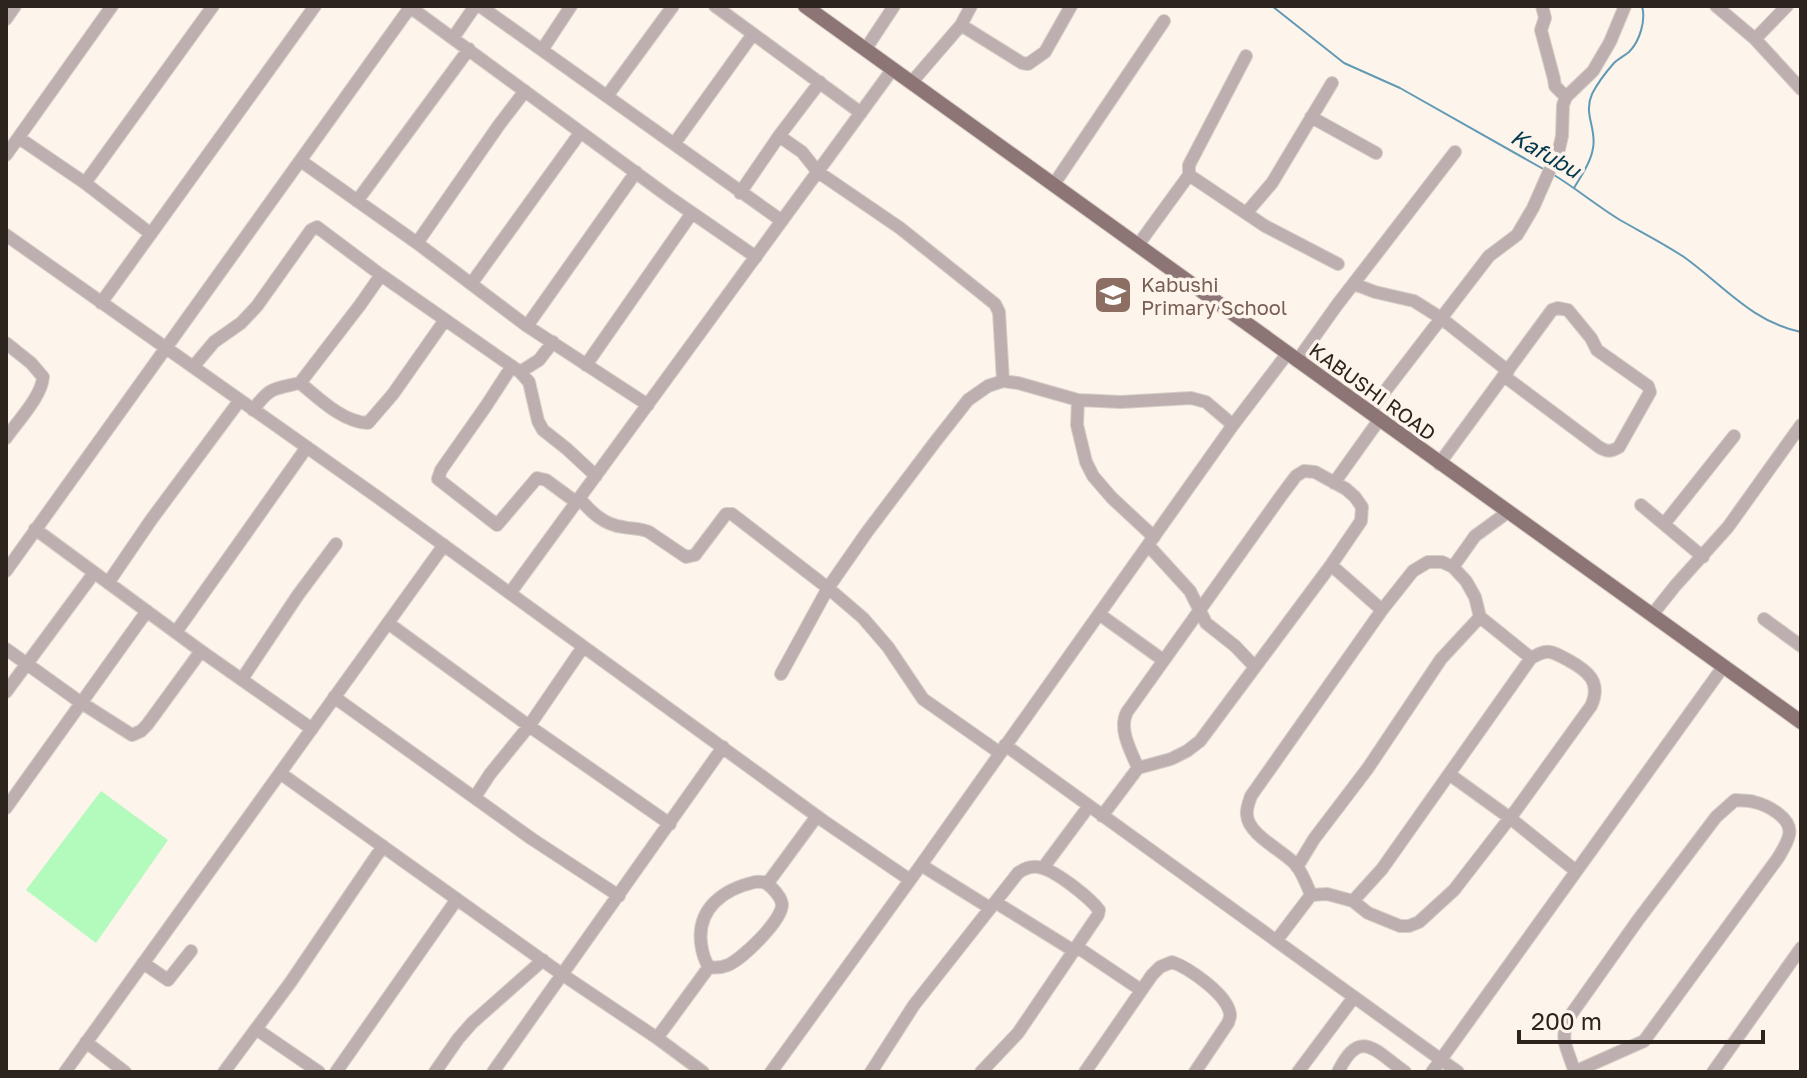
<svg xmlns="http://www.w3.org/2000/svg" width="1807" height="1078" viewBox="0 0 1807 1078" font-family="'Golos Text',sans-serif">
<style>
.green{fill:#b2fbbc}
.lines{fill:none;stroke-linecap:round;stroke-linejoin:round}
.stream{stroke:#619ab4;stroke-width:2}
.minor-casing{stroke:#d7cfc7;stroke-width:14}
.major-casing{stroke:#d7cfc7;stroke-width:16}
.minor{stroke:#bdafaf;stroke-width:12}
.major{stroke:#8d7575;stroke-width:14}
.labels{text-anchor:middle;dominant-baseline:central;stroke-width:7;stroke-linejoin:round;paint-order:stroke}
.education-label{font-size:20px;fill:#785e54;stroke:#fdf4ec;text-anchor:start}
.street-label{font-size:20px;fill:#2c241d;stroke:#fdf4ec}
.water-label{font-size:22px;font-style:italic;fill:#04394d;stroke:#fdf4ec}
</style>
<rect width="100%" height="100%" fill="#fdf4ec"/>
<path class="green" d="M101 791 168 840 96 943 26 890Z"/>
<g class="lines">
<path class="stream" d="M1272 6 1344 63 1400 88 1545 170
M1554 175C1577 189 1597 206 1620 220 1641 232 1663 243 1684 257 1723 285 1752 322 1801 332
M1574 188C1581 176 1591 162 1593 148 1597 129 1583 114 1592 94 1597 84 1607 71 1614 63 1618 59 1624 56 1629 52 1640 41 1646 20 1642 6"/>
<defs>
<path id="minor" d="M480 6 782 221
M715 6 861 113
M1542 6 1545 18 1541 30 1554 79 1555 86 1566 97
M1716 6 1755 39 1787 6
M410 7 669 197 756 257
M6 19 15 6
M961 25 1022 63 1028 64 1045 52 1071 6
M453 38 475 6
M1755 39 1801 89
M542 50 571 6
M865 50 894 6
M911 83 961 25 971 6
M607 96 673 6
M1311 117 1376 153
M779 136 802 152 818 172 900 228 995 304 999 312 1003 381
M19 138 85 183 151 234
M674 144 753 34
M6 155 112 6
M301 161 417 243 527 326 648 405
M1189 175 1265 226 1338 264
M85 183 213 6
M1054 184 1164 21
M740 193 779 136 820 82
M357 201 469 49
M1247 212 1272 183 1332 83
M6 235 376 496 825 822 910 880
M417 243 499 125 525 91
M1138 245 1189 175V165L1246 56
M471 284 580 133
M1354 284 1375 292 1414 301 1441 318 1508 371
M101 303 315 6
M527 326 636 172
M6 343 31 363 43 377C42 396 17 422 6 438
M1297 361 1337 305 1455 152
M586 365 692 213
M512 366 486 406 441 470 438 479 497 525 537 478 546 480 576 502
M193 367 214 342 241 323 257 306 311 230 317 227 381 275 520 372 529 382 538 421 543 430 567 449 596 476
M520 372 539 360 553 342
M300 383C319 398 342 422 368 423L393 394 445 320
M1078 400 1077 425 1086 462 1093 476 1112 498 1154 537
M253 410C270 387 273 389 300 383L360 305 381 275
M1369 412 1489 256 1517 235 1533 208 1559 149 1562 136 1563 105 1566 97 1593 71 1610 42 1625 6
M1439 464 1552 310 1558 308 1568 310 1591 338 1597 350 1648 386 1650 392 1619 447C1611 452 1607 452 1599 447L1504 376
M1334 483 1379 420
M579 498C591 512 604 525 623 527 632 529 641 528 649 532L686 557 695 555 726 514H732L828 588 863 618 888 647 923 699 1000 753
M1641 505 1703 557
M1664 524 1734 436
M35 529 201 651 312 729
M1148 545 1190 591 1206 623 1235 646 1255 667
M1331 565 1382 610
M1453 567 1475 536 1508 512
M6 571 411 6
M108 583 151 520 240 400
M510 593 892 70
M1099 614 1163 660
M1652 615 1675 586 1728 527 1801 425
M1764 619 1801 646
M388 623 529 726 670 824
M176 632 307 447
M6 649 80 702 132 735 141 731 147 725 201 651
M781 674 828 588 867 532 935 442 968 400 988 386 1003 381 1018 383 1078 400 1121 402 1191 398 1206 402 1233 425
M242 679 298 595 336 544
M6 692 94 573
M334 697 532 839 619 896
M1005 745 1458 1072
M280 773 563 975 657 1038 703 1072
M1449 774 1510 818 1576 871
M475 797 490 774 529 726 583 647
M6 808 147 611
M1102 816 1138 768 1171 759 1187 751 1200 741 1331 565 1361 521 1362 507 1355 497 1346 489 1315 472 1304 471 1296 476 1281 496 1127 712C1118 729 1131 751 1138 768
M921 865 990 908
M1297 867 1314 839 1368 768 1441 659 1480 617
M1043 868 1089 806
M755 882C762 881 766 882 772 888 776 892 781 898 782 904 783 920 742 959 728 965 721 968 716 968 709 967 704 960 702 951 701 943 697 908 724 889 755 882Z
M767 884 817 816
M1311 895 1327 894 1353 901 1368 913 1400 926H1409L1419 922 1454 890 1516 810 1591 706C1602 682 1588 671 1568 660 1562 657 1556 653 1550 652 1543 651 1537 655 1531 658L1382 869 1353 901
M995 902 1074 951
M1276 941 1311 895C1307 885 1303 874 1296 865 1284 851 1248 835 1247 815 1246 809 1249 802 1251 796L1382 610 1413 571 1428 562H1442L1453 567 1466 581 1475 597 1480 617 1531 658
M1077 947 1141 990
M143 963 168 980 191 951
M256 1029 319 1072
M657 1038 709 967
M86 1042 125 1072
M1573 1067C1566 1045 1559 1039 1570 1016L1638 920 1716 817 1735 800C1741 801 1748 800 1754 802 1767 805 1793 818 1789 835 1788 842 1782 851 1778 858L1644 1041 1581 1069
M65 1072 444 545
M224 1072 290 983 383 846
M336 1072 457 899
M435 1072 458 1039 472 1023 543 960
M493 1072 723 747
M771 1072 921 865 1233 425 1287 354
M871 1072 914 1005 1018 873C1025 868 1033 865 1042 868 1057 872 1089 897 1099 910L1098 915 1018 1033 981 1072
M1085 1072 1152 975 1160 967 1172 962C1189 968 1223 992 1229 1010 1231 1016 1230 1017 1228 1023L1195 1072
M1298 1072 1354 997
M1338 1072C1360 1027 1374 1050 1405 1072
M1432 1072 1723 667
M1713 1072 1801 948"/>
<path id="major" d="M805 6 1801 722"/>
</defs>
<use href="#minor" class="minor-casing"/>
<use href="#major" class="major-casing"/>
<use href="#minor" class="minor"/>
<use href="#major" class="major"/>
</g>
<defs>
<symbol id="school-square" viewBox="-11 -11 22 22"><rect x="-9" y="-9" width="18" height="18" rx="4" fill="#8d6e63" stroke="#fdf4ec"/><path d="M0-5L7-2L0 1L-7-2ZM-4 1L0 2.5L4 1V4Q0 6-4 4Z" fill="#fff"/></symbol>
</defs>
<g fill-rule="evenodd">
<use href="#school-square" x="1091" y="273" width="44" height="44"/>
</g>
<g class="labels">
<g class="education-label">
<text x="1141" y="284">Kabushi<tspan x="1141" dy="23">Primary School</tspan></text>
</g>
<g class="street-label">
<text transform="translate(1373 391) rotate(36)">KABUSHI ROAD</text>
</g>
<g class="water-label">
<text transform="translate(1546 153) rotate(30)">Kafubu</text>
</g>
</g>
<rect width="1807" height="1078" fill="none" stroke="#2c241d" stroke-width="16"/>
<path d="M1519 1030v12h244v-12" fill="none" stroke="#2c241d" stroke-width="4"/>
<text x="1531" y="1030" font-size="24" fill="#2c241d" stroke="#fdf4ec" stroke-width="6" paint-order="stroke">200 m</text>
</svg>
